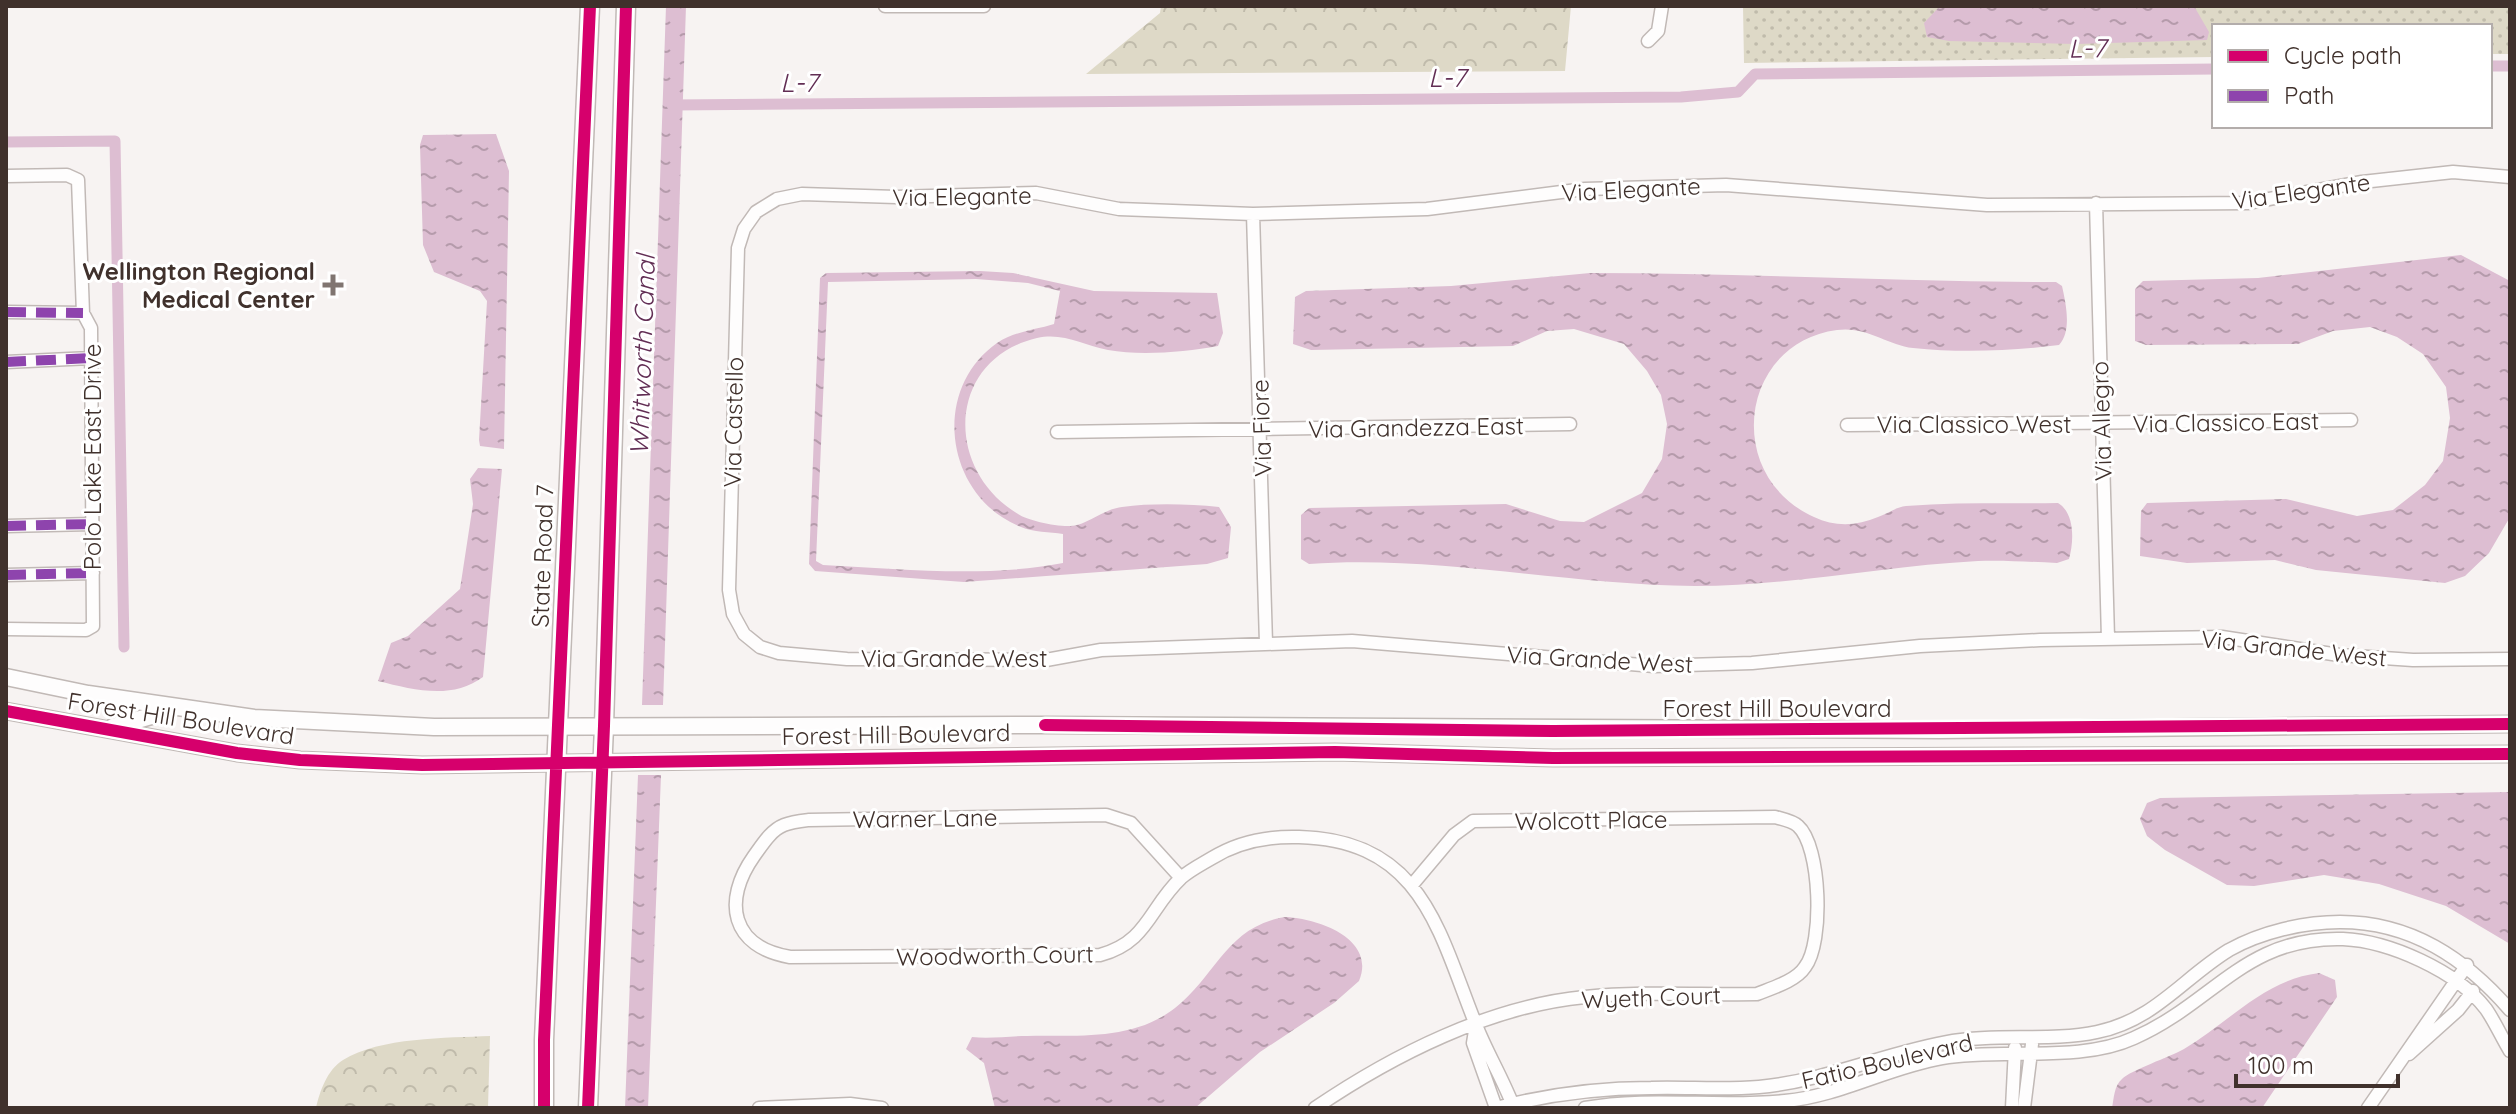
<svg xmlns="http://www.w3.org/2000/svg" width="2516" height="1114" viewBox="0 0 2516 1114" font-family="Quicksand,sans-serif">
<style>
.grass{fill:url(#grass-dots)}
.forest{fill:url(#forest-crowns)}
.water{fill:url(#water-ripples);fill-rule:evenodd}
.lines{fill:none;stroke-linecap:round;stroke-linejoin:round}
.canal{stroke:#ddbed2;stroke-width:11}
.minor-casing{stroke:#c1b9b6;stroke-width:15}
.secondary-casing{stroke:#c1b9b6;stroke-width:19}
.primary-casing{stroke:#c1b9b6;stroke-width:21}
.minor{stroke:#fefdfd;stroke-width:12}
.secondary{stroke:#fefdfd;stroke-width:16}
.primary{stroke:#fefdfd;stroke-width:18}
.quiet{stroke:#8e44ad;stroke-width:10;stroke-dasharray:20 10;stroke-linecap:butt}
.cycleway-casing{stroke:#fff;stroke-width:17}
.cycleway{stroke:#d6006c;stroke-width:12}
.poi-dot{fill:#807571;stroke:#fff;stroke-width:3}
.labels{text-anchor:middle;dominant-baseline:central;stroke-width:6;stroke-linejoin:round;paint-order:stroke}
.street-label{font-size:24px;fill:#40312c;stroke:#fff}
.poi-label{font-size:24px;font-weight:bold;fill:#40312c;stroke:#fff;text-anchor:end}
.water-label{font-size:26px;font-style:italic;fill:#622e54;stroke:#fff}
</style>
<defs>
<pattern id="grass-dots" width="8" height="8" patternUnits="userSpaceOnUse" patternTransform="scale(2)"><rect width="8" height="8" fill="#ded9c7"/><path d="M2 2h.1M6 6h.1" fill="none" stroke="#c0bbab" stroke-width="1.8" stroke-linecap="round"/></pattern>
<pattern id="forest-crowns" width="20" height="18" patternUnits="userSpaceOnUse" patternTransform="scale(2)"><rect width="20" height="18" fill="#ded9c7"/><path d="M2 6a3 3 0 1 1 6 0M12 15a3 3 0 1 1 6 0" fill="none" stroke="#c0bbab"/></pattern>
<pattern id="water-ripples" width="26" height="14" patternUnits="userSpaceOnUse" patternTransform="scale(2)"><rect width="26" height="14" fill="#ddbed2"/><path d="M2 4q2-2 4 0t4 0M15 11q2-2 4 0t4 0" fill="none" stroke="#b59bab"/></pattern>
</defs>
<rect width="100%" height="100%" fill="#f7f3f2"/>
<path class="grass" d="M1743 6H2510V54H2490V26H2214V57L1744 63Z"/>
<path class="forest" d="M1161 6H1571L1565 71 1086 74 1160 13Z
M490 1036 488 1108H316C320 1091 327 1070 343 1060 380 1037 447 1038 490 1036Z"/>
<path class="water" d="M666 6H686L663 705H642Z
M1940 6H2194L2209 32 2207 40 2076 44 1949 41 1927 37 1924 23Z
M496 134 509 171 504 449 480 446 479 440 487 301 480 291 434 272 423 245 420 145 423 135Z
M2461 255 2510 281V517L2489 553 2465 576 2445 583 2316 570 2275 560 2187 563 2140 556 2141 511 2147 503 2286 499 2357 516 2393 510 2425 485 2443 461 2450 418 2446 387 2423 354 2397 337 2370 327 2333 331 2298 344 2146 345 2135 341V289L2143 281 2258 278Z
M980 271 1013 273 1094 291 1217 293 1223 333 1218 346C1185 352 1141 356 1108 350 1083 345 1063 332 1037 338 947 359 943 469 1018 514 1028 521 1065 529 1077 525 1092 521 1105 509 1122 507 1152 503 1189 504 1219 507L1231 527 1228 558 1207 564 964 582 815 571 809 564 820 278 826 273ZM976 279 1028 283 1060 291 1054 324C1035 330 1015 331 997 343 930 390 945 497 1021 527 1033 532 1050 532 1063 534V563C985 578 902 569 823 565L816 561 828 282Z
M1590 273C1746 273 1900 282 2056 282L2062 286C2066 304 2072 331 2059 345 2012 351 1960 353 1913 348 1887 345 1867 326 1837 330 1739 343 1723 476 1814 517 1835 527 1857 526 1878 517 1887 514 1896 507 1906 506 1956 502 2008 504 2058 503 2075 513 2074 542 2069 559L2057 563C2031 562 2004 560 1978 561 1883 566 1790 586 1695 586 1565 585 1438 555 1309 564L1301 559V515L1309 508 1506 504 1560 521 1584 522 1642 493 1662 459 1667 424 1661 395 1647 371 1624 344 1574 329 1547 331 1513 346 1311 350 1293 344 1295 297 1306 291 1451 286Z
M478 468 502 469 483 677C452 700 414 690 378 681L391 643 408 636 460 589 473 504 470 479Z
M638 775H661L648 1108H625Z
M2510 792V944L2446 906 2379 884 2324 875 2254 886 2227 885 2165 850 2147 836 2140 819 2147 803 2160 798Z
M1285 917C1316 918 1377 938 1359 981L1334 1003 1260 1052 1195 1108H995L984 1063 966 1049 972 1037C990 1039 1009 1036 1027 1036 1078 1035 1133 1041 1175 1008 1217 975 1226 927 1285 917Z
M2319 973 2335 980 2337 997 2262 1108H2112C2114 1098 2114 1086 2122 1079 2131 1070 2170 1057 2184 1049 2230 1022 2263 980 2319 973Z"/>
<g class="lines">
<path class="canal" d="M2490 66H2510
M672 105 1681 97 1738 92 1755 74 2214 69
M6 142 115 141 124 647"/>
<defs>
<path id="minor" d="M885 6H984
M1648 41 1658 31 1662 6
M6 176 67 175 78 180 83 313 91 328 93 626 86 630 6 629
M2510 177 2453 172 2362 182 2247 203 1987 205 1726 185 1585 189 1427 209 1253 214 1119 209 1036 193 896 197 802 194 777 199 756 212 744 229 738 248 729 590 733 614 744 634 760 647 779 653 847 659 1046 660 1101 650 1352 641 1654 666 1752 663 1920 646 2040 640 2222 637 2339 655 2413 660 2510 659
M2096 203 2108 638
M1253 214 1266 643
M6 312 83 313
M6 362 91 358
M1847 425 2351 420
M1057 432 1570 424
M6 526 92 524
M6 575 93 573
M1181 878 1131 823 1106 815 809 820C801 821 792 822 784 825 771 830 762 845 754 856 722 901 731 947 790 957L1100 955C1148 942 1149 908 1181 878 1190 870 1202 864 1212 858 1238 842 1269 836 1299 837 1423 840 1439 933 1476 1025 1487 1053 1503 1079 1514 1108
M1476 1025 1473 1043 1496 1108
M2409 1054 2458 1010 2473 991
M759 1108 850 1104 882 1108
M1315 1108C1393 1055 1490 1006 1585 997 1642 991 1701 995 1757 994 1772 988 1796 981 1805 967 1824 943 1821 846 1798 826 1793 821 1782 819 1775 817L1473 821 1454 835 1412 885
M1496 1108C1545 1095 1599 1088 1651 1088 1687 1087 1724 1090 1759 1087 1826 1081 1887 1052 1953 1041 2000 1033 2051 1042 2097 1032 2155 1020 2183 978 2229 950 2261 932 2304 922 2340 922 2411 922 2465 958 2510 1010
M1585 1108C1650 1096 1719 1108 1785 1101 1840 1096 1889 1067 1942 1058 2002 1048 2080 1063 2134 1038 2214 1003 2245 936 2343 939 2389 941 2457 971 2486 1009 2495 1022 2502 1038 2510 1051
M2012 1108 2015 1048
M2024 1108 2032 1044
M2368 1108 2467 965"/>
<path id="secondary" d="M6 677 88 694 254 718 434 727 1045 725 1940 730 2510 724
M6 711 237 753 300 760 422 765 1335 752 1553 758 2510 754
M113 727 151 716 160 705"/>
<path id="primary" d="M544 1108V1040L590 6
M588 1108 604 726 626 6"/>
</defs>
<use href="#minor" class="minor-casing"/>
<use href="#secondary" class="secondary-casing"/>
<use href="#primary" class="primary-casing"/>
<use href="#minor" class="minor"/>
<use href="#secondary" class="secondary"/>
<use href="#primary" class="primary"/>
<path class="quiet" d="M6 312 83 313
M6 362 91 358
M6 526 92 524
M6 575 93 573"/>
<defs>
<path id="cycleway" d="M6 711 237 753 300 760 422 765 1335 752 1553 758 2510 754
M1045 725 1553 731 2510 724
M544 1108V1040L590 6
M588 1108 604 726 626 6"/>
</defs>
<use href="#cycleway" class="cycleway-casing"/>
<use href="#cycleway" class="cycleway"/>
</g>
<path class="poi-dot" d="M329 273h8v8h8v8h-8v8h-8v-8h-8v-8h8z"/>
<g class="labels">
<g class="street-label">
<text transform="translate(1631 189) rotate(-3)">Via Elegante</text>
<text transform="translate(2301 191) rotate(-8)">Via Elegante</text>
<text transform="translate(962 196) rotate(-1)">Via Elegante</text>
<text transform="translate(2101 421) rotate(-92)">Via Allegro</text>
<text transform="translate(733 422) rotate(-89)">Via Castello</text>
<text transform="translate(2226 422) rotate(-1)">Via Classico East</text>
<text x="1974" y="424">Via Classico West</text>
<text transform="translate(1416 427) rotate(-1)">Via Grandezza East</text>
<text transform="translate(1261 428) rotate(-92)">Via Fiore</text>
<text transform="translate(92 457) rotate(-90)">Polo Lake East Drive</text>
<text transform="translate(542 556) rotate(-88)">State Road 7</text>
<text transform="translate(2294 648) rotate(6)">Via Grande West</text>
<text x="954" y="658">Via Grande West</text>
<text transform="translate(1600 659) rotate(3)">Via Grande West</text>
<text x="1777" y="708">Forest Hill Boulevard</text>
<text transform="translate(181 718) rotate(9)">Forest Hill Boulevard</text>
<text transform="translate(896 734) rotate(-1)">Forest Hill Boulevard</text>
<text transform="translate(925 818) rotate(-1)">Warner Lane</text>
<text transform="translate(1591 820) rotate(-1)">Wolcott Place</text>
<text transform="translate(995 955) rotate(-1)">Woodworth Court</text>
<text transform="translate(1651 997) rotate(-2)">Wyeth Court</text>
<text transform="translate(1887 1061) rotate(-13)">Fatio Boulevard</text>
</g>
<g class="poi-label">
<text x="315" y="271">Wellington Regional<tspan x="315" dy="28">Medical Center</tspan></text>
</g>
<g class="water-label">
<text transform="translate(2087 48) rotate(-1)">L-7</text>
<text x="1447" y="77">L-7</text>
<text x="799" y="82">L-7</text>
<text transform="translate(642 355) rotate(-88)">Whitworth Canal</text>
</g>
</g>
<rect width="2516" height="1114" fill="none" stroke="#40312c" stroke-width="16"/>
<rect x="2212" y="24" width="280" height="104" fill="#ffffff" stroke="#b3adab" stroke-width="2"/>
<rect x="2228" y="50" width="40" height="12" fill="#d6006c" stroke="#b3adab" stroke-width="2"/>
<text x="2284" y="64" font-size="24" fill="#40312c">Cycle path</text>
<rect x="2228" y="90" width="40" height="12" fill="#8e44ad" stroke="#b3adab" stroke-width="2"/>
<text x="2284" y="104" font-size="24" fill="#40312c">Path</text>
<path d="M2236 1074v12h162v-12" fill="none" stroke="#40312c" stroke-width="4"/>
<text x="2248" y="1074" font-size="24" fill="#40312c" stroke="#ffffff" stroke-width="6" paint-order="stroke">100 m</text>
</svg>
